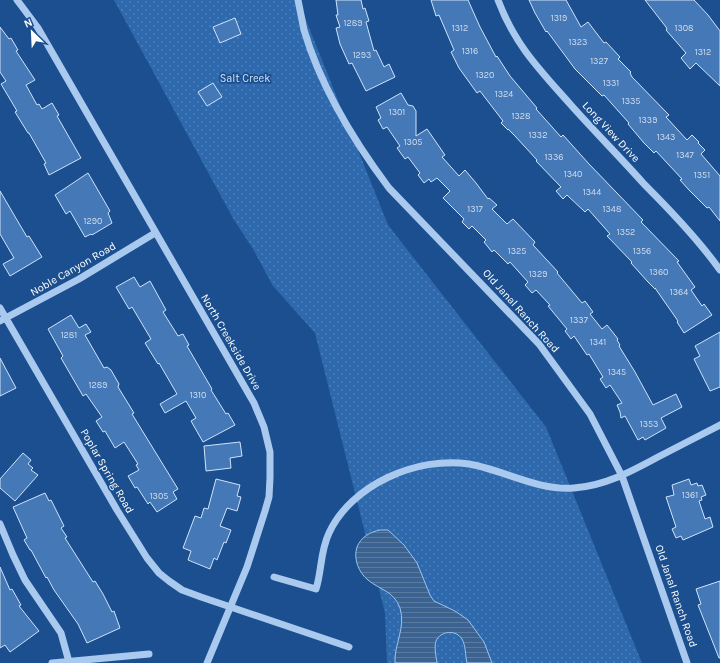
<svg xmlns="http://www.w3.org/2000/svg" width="720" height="663" viewBox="0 0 720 663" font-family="Karla,sans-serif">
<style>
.park{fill:url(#park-dots)}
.water{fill:url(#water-rules);stroke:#9cc4f0}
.building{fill:#4478b7;stroke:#cfe3fa}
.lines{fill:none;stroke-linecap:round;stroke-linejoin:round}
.minor{stroke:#a9c9ee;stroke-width:7}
.labels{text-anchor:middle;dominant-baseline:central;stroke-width:3.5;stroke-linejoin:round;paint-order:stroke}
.number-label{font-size:9px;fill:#d0dded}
.park-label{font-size:11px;fill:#cfe3fa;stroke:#1b4f8f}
.street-label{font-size:11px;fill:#fff;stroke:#1b4f8f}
</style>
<defs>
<pattern id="park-dots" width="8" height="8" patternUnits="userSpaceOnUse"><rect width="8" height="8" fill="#2e69ad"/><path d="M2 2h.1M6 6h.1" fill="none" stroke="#4d80b9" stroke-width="1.8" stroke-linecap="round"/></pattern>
<pattern id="water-rules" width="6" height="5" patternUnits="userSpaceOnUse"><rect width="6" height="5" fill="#3c6290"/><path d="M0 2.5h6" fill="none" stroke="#597aa1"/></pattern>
</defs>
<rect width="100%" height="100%" fill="#1b4f8f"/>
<path class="park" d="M114 0H298L388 225 546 427 642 663H387L385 613 315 333 273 286 253 249 234 220Z"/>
<path class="water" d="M380 530H388L404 545 417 563 430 595 434 601 455 611 468 620 484 642 492 663H467C465 655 466 646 462 639 456 629 440 631 436 641 434 648 436 656 437 663H395C394 644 406 628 400 608 394 591 380 590 368 580 359 573 353 559 357 547 361 537 370 532 380 530Z"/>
<path class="building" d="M336 0H361L363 9 365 8 369 21 366 22 374 51 376 50 384 67 389 64 395 77 366 91 352 63 349 64 340 44 336 28 340 27 336 15H338Z
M431 0H468L480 27 496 57 497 56 510 76 537 108 536 109 561 137 563 135 589 164 643 220 641 222 679 261 677 262 695 287 691 290 702 306 704 304 712 315 684 333 677 322 678 321 655 288V289L648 282 631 263 632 262 607 236 610 234 588 209 585 212 567 195 563 199 556 191 561 187 536 161 537 160 515 136 508 129V130L501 123 503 121 480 91 477 93 459 68 451 52 454 50 439 15 436 16Z
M529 0H566L581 27 588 22 604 43 606 42 620 57 618 59 631 72 630 73 632 77 669 115 666 117 687 140 692 135 699 142 698 143 705 150 701 154 720 176V221L709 207 707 208 689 190 680 180 682 179 656 151 654 153 644 143 628 124 629 123 604 95 602 96 575 69 547 31 546 32 535 13Z
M645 0H694L708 15 720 31V86L696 63 690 69 681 58 686 53 666 30 667 29 666 27Z
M235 18 241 34 220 43 213 27Z
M0 27 9 39 11 38 18 50 16 51 35 80 26 85 37 105 39 104 42 109 52 103 59 115 57 116 81 158 49 175 44 164 46 163 29 133H28L15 112 17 111 1 84 6 81 0 72Z
M213 83 222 97 207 106 198 92Z
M401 93 408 105 413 106 416 111V136L427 129 445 155 442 157 459 176 465 170 476 183 488 199 489 198 497 205 492 209 507 224 513 219 535 242 533 245 558 272 557 273 582 303 585 301 593 312 590 314 602 329 607 325 611 330 618 339 617 340 620 345 619 346 635 372 653 405 676 394 682 407 661 418 666 428 645 440 643 437 638 440 625 416 621 418 620 412 617 405 622 403 610 385 606 388 600 379 603 377 589 354 587 355 574 336 571 339 565 331 567 329 548 306 550 305 536 290 532 293 525 285 528 282 510 262 508 264 494 250 492 252 484 242 486 240 472 226 469 229 462 222 464 219 443 198 450 191 437 178 431 182 429 179 424 183 418 175 420 173 408 157 405 159 397 148 400 146 387 127 383 129 378 120 381 118 376 107Z
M88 173 110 211 108 213 112 223 92 235 91 234 85 237 70 211 66 214 55 195Z
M0 191 27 237 29 236 42 257 10 276 3 264 14 258 0 234Z
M134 277 140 287 150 281 166 310 163 312 178 336 183 334 189 345 187 346 212 389 211 390 226 414 228 413 235 425 203 442 191 421 196 418 186 401 165 413 160 404 177 394 159 363 158 364 145 343 151 339 132 307 129 309 116 287Z
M71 315 79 328 86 324 91 332 85 335 104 368 107 367 111 370 119 384 118 387 134 413 132 414 178 489 173 492 177 499 157 512 150 502 148 504 137 487 135 488 128 476 139 470 136 465 138 464 124 442 115 448 105 431 103 432 96 421 102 417 86 394 83 396 61 358 63 356 48 329Z
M720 332V387L710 391 694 359 700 356 695 346Z
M0 358 16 388 0 396Z
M240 442 242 456 230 458 231 468 206 471 204 446Z
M23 453 31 460 28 464 33 468 31 470 38 475 15 501 0 488V479Z
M216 479 240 485 237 496 241 497 237 511 227 508 220 526 231 530 226 543 224 542 217 560 214 558 210 569 188 560 191 551 183 548 195 516 201 518 204 508 208 509Z
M689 479 691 485 697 483 698 486 702 485 706 495 701 497 702 500 699 501 705 519 710 517 713 527 683 540 681 536 676 538 672 529 676 527 666 497 674 495 672 485Z
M45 493 49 501 51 500 64 526 61 528 67 537 65 538 93 582 95 581 103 594 112 612 114 611 120 628 87 643 78 624 54 590 47 577 46 578 31 550H30L24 540 27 538 13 507Z
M0 567 10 590 12 589 21 605 19 606 39 631 10 652 5 645 0 648Z
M720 581V658H719L698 605 701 604 696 589Z"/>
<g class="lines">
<path class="minor" d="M17 0 38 28 254 403 264 427 270 452V478L269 497 265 511 247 567 207 663
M298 0C300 10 302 20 304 30 321 88 353 140 389 188L539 344 590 414 622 476 687 663
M498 0C515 45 539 69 570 104 594 131 620 157 644 184 671 211 698 239 720 270
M0 308 117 510 147 558 159 573 169 581 182 590 201 597 349 647
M0 321 79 279 155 233
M0 524 13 555 25 580 61 633 69 662
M274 577 316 589C322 570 320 552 329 533 351 485 417 456 469 464 504 470 538 491 574 488 605 486 632 471 658 457 679 446 699 436 720 425
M52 663 149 654"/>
</g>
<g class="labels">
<g class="number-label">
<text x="559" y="18">1319</text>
<text x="353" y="23">1289</text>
<text x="460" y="28">1312</text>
<text x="684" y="28">1308</text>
<text x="578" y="42">1323</text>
<text x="470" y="51">1316</text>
<text x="703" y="52">1312</text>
<text x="362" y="55">1293</text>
<text x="599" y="61">1327</text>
<text x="485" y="75">1320</text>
<text x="611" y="83">1331</text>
<text x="504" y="94">1324</text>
<text x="631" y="101">1335</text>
<text x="397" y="112">1301</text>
<text x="521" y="116">1328</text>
<text x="648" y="120">1339</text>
<text x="538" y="135">1332</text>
<text x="666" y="137">1343</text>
<text x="413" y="142">1305</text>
<text x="685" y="155">1347</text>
<text x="554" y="157">1336</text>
<text x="573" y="174">1340</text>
<text x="702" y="175">1351</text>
<text x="592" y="192">1344</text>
<text x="475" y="209">1317</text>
<text x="612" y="209">1348</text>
<text x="93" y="221">1290</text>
<text x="626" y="232">1352</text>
<text x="517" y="251">1325</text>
<text x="642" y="251">1356</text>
<text x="659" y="272">1360</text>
<text x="538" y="274">1329</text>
<text x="679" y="292">1364</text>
<text x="579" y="320">1337</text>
<text x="69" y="335">1281</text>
<text x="598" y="342">1341</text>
<text x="617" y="372">1345</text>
<text x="98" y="385">1289</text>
<text x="198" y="395">1310</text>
<text x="649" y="424">1353</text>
<text x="690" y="495">1361</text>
<text x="159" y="496">1305</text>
</g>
<g class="park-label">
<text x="245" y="78">Salt Creek</text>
</g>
<g class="street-label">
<text transform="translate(611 132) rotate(47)">Long View Drive</text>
<text transform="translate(73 269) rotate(-30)">Noble Canyon Road</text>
<text transform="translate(521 311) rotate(48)">Old Janal Ranch Road</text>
<text transform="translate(231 342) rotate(60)">North Creekside Drive</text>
<text transform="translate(107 471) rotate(60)">Poplar Spring Road</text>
<text transform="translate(676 596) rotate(71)">Old Janal Ranch Road</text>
</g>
</g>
<g transform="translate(32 32) rotate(336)" stroke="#1b4f8f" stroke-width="3" paint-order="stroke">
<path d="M0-3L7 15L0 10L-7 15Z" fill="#ffffff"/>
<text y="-6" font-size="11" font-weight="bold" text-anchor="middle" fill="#ffffff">N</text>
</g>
</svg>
